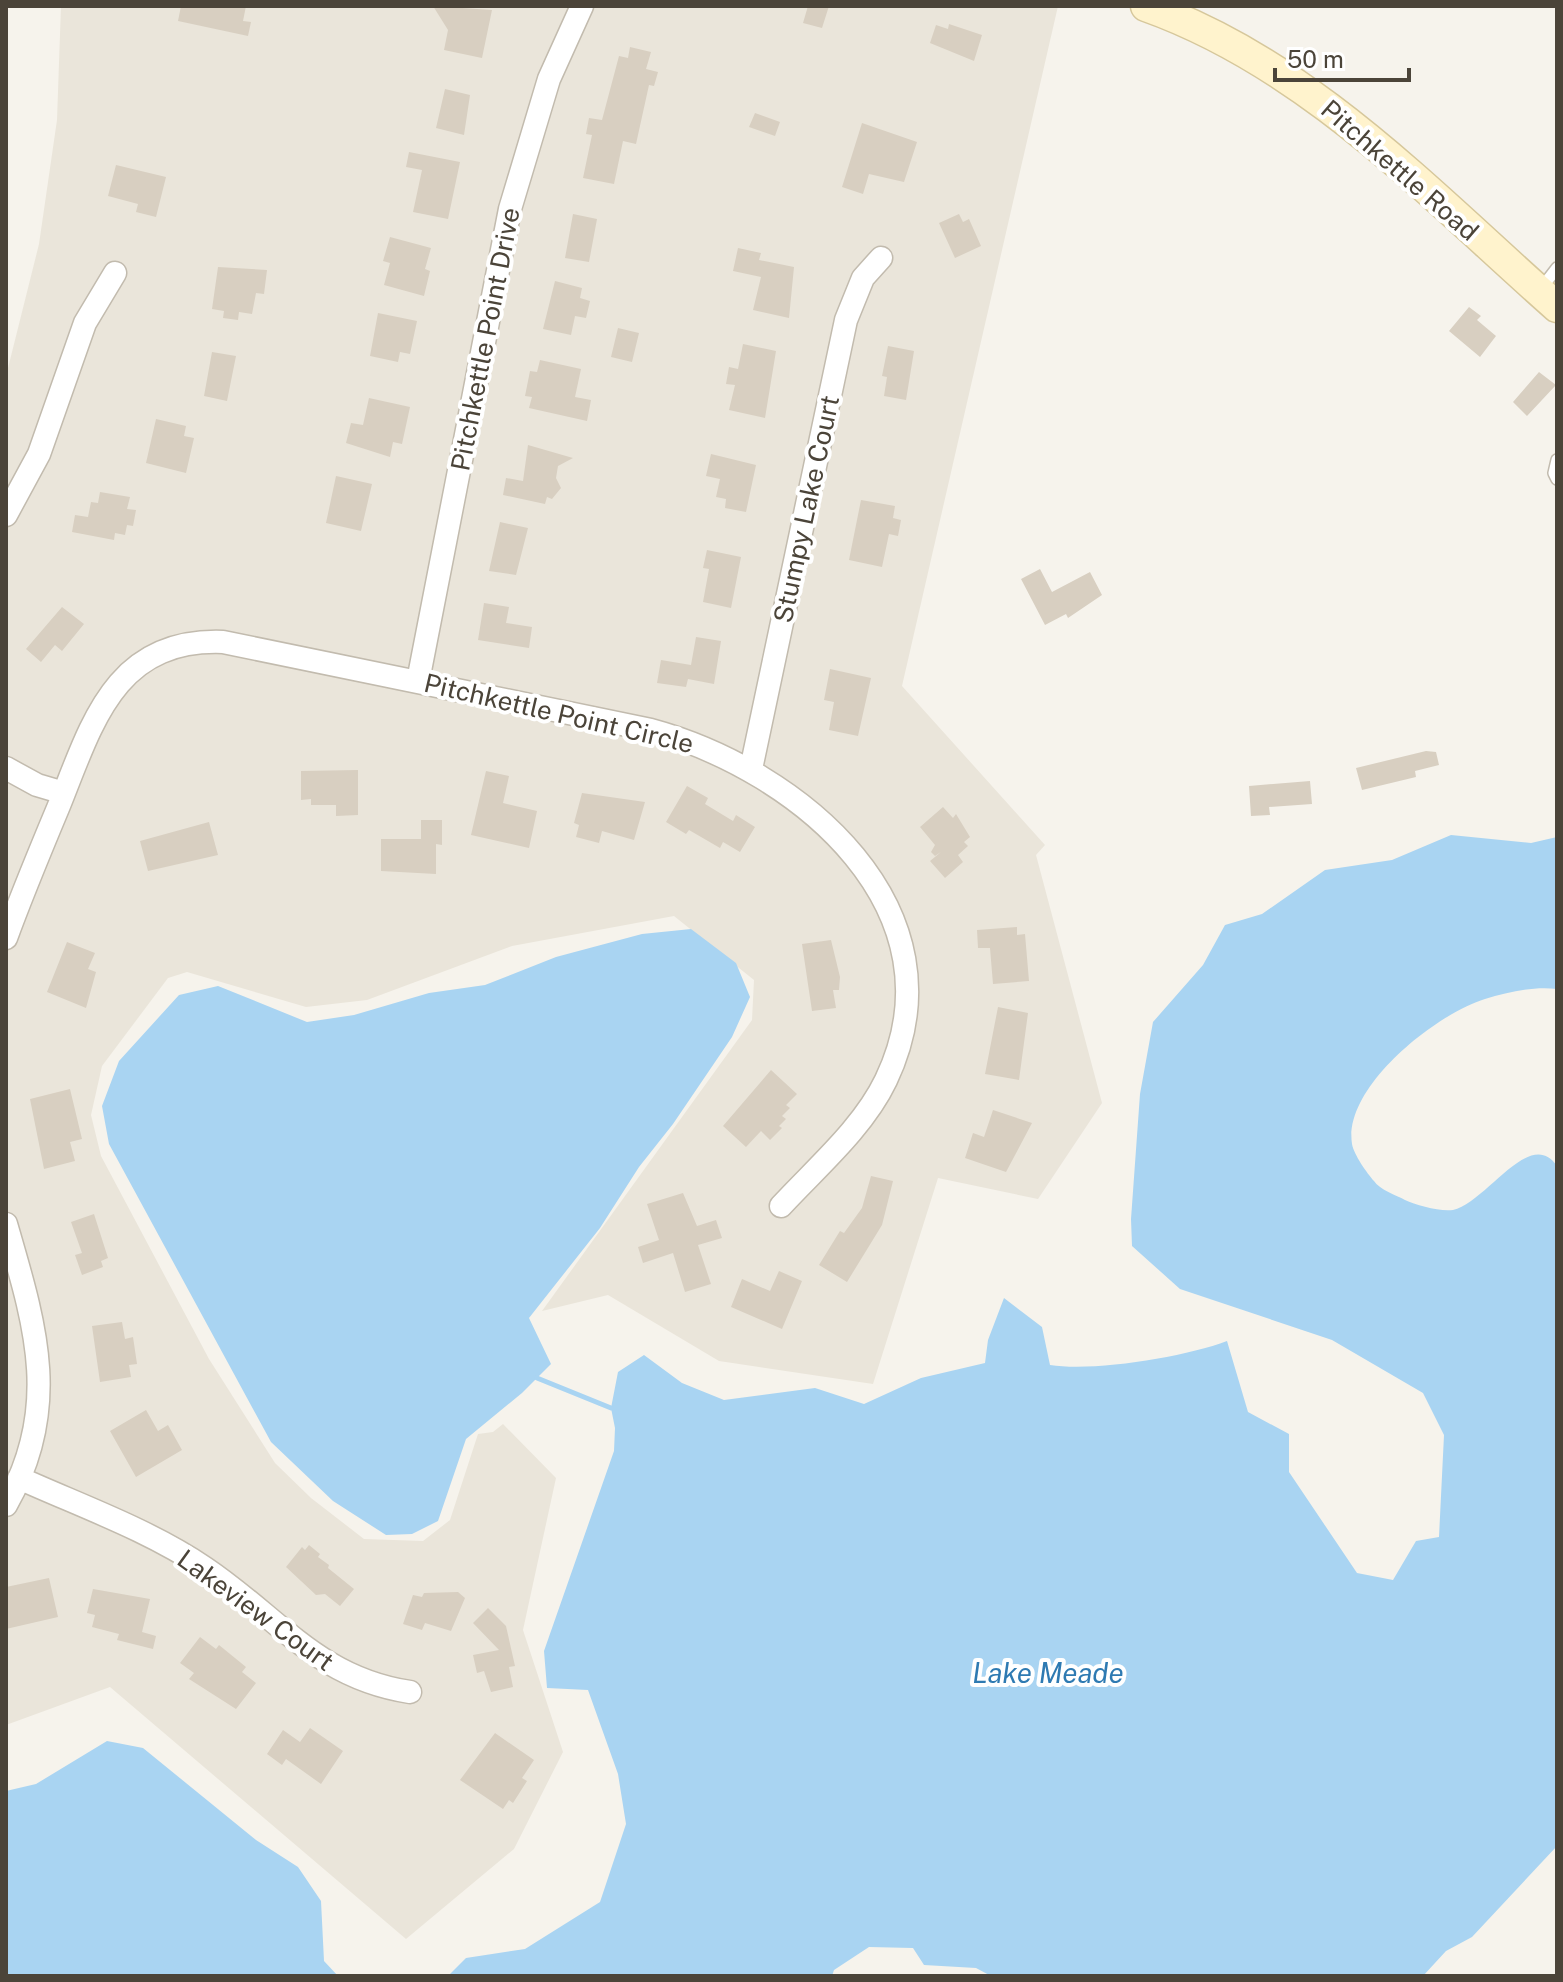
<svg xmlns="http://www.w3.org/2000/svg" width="1563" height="1982" viewBox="0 0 1563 1982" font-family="'Public Sans',sans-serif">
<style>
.residential{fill:#eae5da}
.water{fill:#a9d4f2}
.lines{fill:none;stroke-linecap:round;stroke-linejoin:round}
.stream{stroke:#a9d4f2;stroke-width:5}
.building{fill:#d8cfc1}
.service-casing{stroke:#c2bbae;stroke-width:14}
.minor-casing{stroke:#c2bbae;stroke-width:25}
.secondary-casing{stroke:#d6c79b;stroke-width:33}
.service{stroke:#fff;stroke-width:11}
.minor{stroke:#fff;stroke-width:22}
.secondary{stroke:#fff3cd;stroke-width:30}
.labels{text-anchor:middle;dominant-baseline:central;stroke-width:8;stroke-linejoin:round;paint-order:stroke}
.street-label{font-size:26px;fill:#4b4439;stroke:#fff}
.water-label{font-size:28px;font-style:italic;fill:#2e7ab2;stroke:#fff}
</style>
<rect width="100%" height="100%" fill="#f6f3ec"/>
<path class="residential" d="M61 6H1058L902 686 1045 845 1036 855 1102 1103 1038 1199 938 1178 873 1384 719 1361 608 1295 542 1311 752 1020 754 980 674 916 512 946 367 1000 306 1007 187 972 168 978 102 1066 91 1115 101 1156 209 1359 275 1463 311 1498 364 1539 423 1541 450 1520 478 1434 493 1432 503 1424 556 1478 523 1630 563 1752 514 1849 406 1939 110 1687 6 1725V376L39 244 57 120Z"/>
<path class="water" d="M1451 835 1531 843 1557 837V989C1534 986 1508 992 1485 999 1436 1014 1343 1087 1352 1144 1354 1155 1367 1173 1374 1181 1380 1190 1396 1195 1405 1200 1416 1205 1440 1212 1453 1210 1487 1202 1530 1126 1557 1166V1846L1472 1937 1446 1951 1423 1976H991L976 1968 924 1965 913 1948 869 1947 834 1970 832 1976H448L466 1958 525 1949 600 1902 626 1824 618 1774 588 1690 547 1688 544 1651 614 1451 615 1428 611 1408 618 1372 644 1355 682 1383 724 1400 815 1388 864 1404 921 1378 985 1363 988 1340 1004 1298 1042 1327 1050 1365C1094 1372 1185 1357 1227 1341L1248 1412 1289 1434V1472L1357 1573 1393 1580 1416 1541 1439 1537 1444 1435 1423 1393 1332 1340 1180 1289 1132 1246 1131 1219 1140 1094 1153 1022 1203 965 1225 925 1262 914 1325 870 1392 860Z
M691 929 736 963 750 997 732 1037 673 1124 639 1167 600 1228 529 1318 551 1364 522 1393 466 1439 438 1521 412 1534 386 1535 333 1501 271 1442 109 1144 102 1106 119 1061 179 995 218 986 307 1022 354 1015 429 993 485 985 556 957 642 934Z
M107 1741 143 1748 256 1840 298 1867 321 1901 324 1961 338 1976H6V1791L36 1784Z"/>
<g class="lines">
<path class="stream" d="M537 1378 611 1408"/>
</g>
<path class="building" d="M181 6H246L243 21 251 22 248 36 178 21Z
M433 6 492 10 482 58 444 50 448 30Z
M808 6H829L822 28 803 23Z
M949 24 982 35 974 61 930 43 936 25 948 29Z
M630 47 651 52 646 69 658 72 654 86 649 85 636 144 623 141 614 184 583 178 592 135 586 134 589 118 602 120 619 56 628 58Z
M445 89 470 95 464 135 436 128Z
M755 113 780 122 775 136 749 127Z
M862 123 917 142 904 182 869 174 863 194 842 187Z
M409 152 460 162 448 219 413 212 422 170 406 167Z
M116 165 166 177 156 217 136 212 138 204 108 196Z
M573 214 597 219 589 262 565 258Z
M959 214 963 222 969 219 981 246 955 258 939 223Z
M390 237 431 248 425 269 430 271 424 296 384 285 390 263 383 261Z
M738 248 761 253 759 260 794 267 789 318 753 310 761 277 733 271Z
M218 267 267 270 264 294 256 293 252 314 239 312 238 320 223 318 224 311 212 309Z
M555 281 582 288 580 298 590 301 586 318 575 316 571 335 543 329Z
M1469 307 1481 316 1477 320 1496 336 1480 357 1449 331Z
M378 313 417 321 410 354 400 352 398 362 370 356Z
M618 328 639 333 632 362 611 357Z
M743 344 776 351 765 418 729 410 735 385 726 384 729 367 738 369Z
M888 346 914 351 906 400 884 396 887 377 882 376Z
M212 352 236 356 227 401 204 396Z
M540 360 581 369 575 397 591 400 587 421 529 408 532 397 525 396 530 371 537 372Z
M1539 372 1556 385 1527 416 1513 402Z
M369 398 410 407 402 444 393 442 390 457 346 443 351 423 363 425Z
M156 419 186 426 184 436 194 438 186 473 146 463Z
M528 445 573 458 558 466 556 478 561 488 552 499 547 497 545 504 503 495 506 478 523 481Z
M711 454 756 465 746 512 725 508 726 499 716 497 720 479 706 476Z
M336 476 372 484 361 531 326 523Z
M100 492 130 497 127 509 136 510 133 526 127 525 125 535 115 533 114 540 72 532 75 515 88 517 91 502 98 503Z
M861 500 895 506 893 518 901 520 898 536 889 534 882 567 849 560Z
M500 522 528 528 516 575 489 571Z
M707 550 741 557 731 608 703 602 709 569 703 568Z
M1040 569 1052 592 1090 572 1102 595 1068 618 1066 614 1045 625 1021 579Z
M484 603 509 607 506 623 532 627 529 648 478 640Z
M62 607 84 624 62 651 55 645 41 662 26 649Z
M696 637 721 641 714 684 688 679 686 687 657 683 661 660 691 665Z
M830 669 871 678 858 736 829 730 834 702 824 700Z
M1426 751 1436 752 1439 765 1415 771 1416 777 1362 790 1356 768Z
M358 770V815L336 816V805H311V799L301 800V771Z
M486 771 509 776 503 803 537 811 529 848 471 835Z
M1310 781 1312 804 1269 807 1270 815 1251 816 1249 786Z
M687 786 708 798 705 804 733 821 736 815 755 827 740 852 723 842 720 848 689 830 686 834 666 822Z
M582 793 645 802 634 840 602 831 599 843 576 837 579 825 574 823Z
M943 807 953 818 956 814 970 837 964 842 968 846 958 855 963 862 945 878 930 861 941 852 935 856 931 852 935 845 920 827Z
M421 820H442V845L436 844V874L381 871V839H421Z
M209 822 218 855 148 871 140 841Z
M1017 927V935L1025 934 1029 981 993 984 990 948H978L977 930Z
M831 940 840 977 839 990H833L836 1008 812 1011 802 944Z
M67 942 95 953 88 969 96 972 86 1008 47 992Z
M998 1007 1028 1013 1019 1080 985 1074Z
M771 1070 797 1094 786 1105 790 1108 782 1116 786 1119 779 1126 782 1128 770 1140 761 1131 746 1147 723 1126Z
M70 1089 82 1139 70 1142 75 1161 44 1169 30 1099Z
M993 1110 1032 1123 1006 1172 965 1158 973 1133 984 1137Z
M871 1176 893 1181 882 1225 847 1282 819 1265 840 1231 844 1233 862 1208Z
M683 1193 697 1226 716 1220 722 1238 698 1245 711 1284 685 1292 673 1253 643 1263 638 1247 659 1240 647 1204Z
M94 1214 108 1258 101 1261 103 1267 82 1275 75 1255 82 1253 71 1222Z
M779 1271 802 1281 782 1329 731 1307 742 1279 770 1291Z
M122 1322 125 1339 133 1337 137 1364 129 1365 131 1377 100 1382 92 1326Z
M146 1410 158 1431 168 1425 182 1450 136 1477 110 1431Z
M309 1545 320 1554 318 1557 329 1565 328 1568 354 1589 340 1606 325 1594 316 1595 286 1567 302 1547 305 1550Z
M49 1578 58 1617 6 1629V1587Z
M93 1589 150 1599 142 1632 156 1636 153 1649 117 1640 119 1634 92 1627 95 1615 87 1613Z
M458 1592 465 1598 451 1631 425 1623 422 1630 403 1624 413 1595 422 1597 424 1593Z
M488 1608 506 1626 515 1666 509 1667 513 1687 491 1692 484 1671 477 1673 473 1655 499 1650 473 1623Z
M200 1637 216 1649 219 1645 246 1667 242 1672 256 1683 236 1709 189 1679 194 1673 180 1663Z
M310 1728 343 1751 321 1784 286 1759 282 1765 267 1754 283 1730 300 1742Z
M495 1733 534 1760 522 1778 527 1781 513 1803 509 1800 503 1809 460 1780Z"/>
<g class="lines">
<defs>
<path id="service" d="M1540 290 1557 268
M1557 460 1554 473 1557 479"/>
<path id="minor" d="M6 515 39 454 85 323 115 273
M418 681 510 209 549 79 582 6
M6 768 37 785 64 793
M751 769 846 320 863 278 881 258
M6 938C22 894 40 851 58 808 92 724 114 638 223 642L651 730C799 770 967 910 886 1080 863 1128 817 1167 781 1206
M6 1224C35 1324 62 1407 6 1505
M19 1478C81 1506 149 1530 205 1568 278 1617 317 1678 410 1692"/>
<path id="secondary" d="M1146 6C1309 64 1430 195 1557 307"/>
</defs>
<use href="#service" class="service-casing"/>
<use href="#minor" class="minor-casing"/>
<use href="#secondary" class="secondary-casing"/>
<use href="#service" class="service"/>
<use href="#minor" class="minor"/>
<use href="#secondary" class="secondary"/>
</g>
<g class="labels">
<g class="street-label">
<text transform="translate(1400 170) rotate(41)">Pitchkettle Road</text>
<text transform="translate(485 339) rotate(-79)">Pitchkettle Point Drive</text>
<text transform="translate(806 509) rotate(-78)">Stumpy Lake Court</text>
<text transform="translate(559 713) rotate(13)">Pitchkettle Point Circle</text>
<text transform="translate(256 1610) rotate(36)">Lakeview Court</text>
</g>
<g class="water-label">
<text x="1048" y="1672">Lake Meade</text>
</g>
</g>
<rect width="1563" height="1982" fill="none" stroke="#4b4439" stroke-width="16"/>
<path d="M1275 68v12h134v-12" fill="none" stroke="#4b4439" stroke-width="4"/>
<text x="1287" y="68" font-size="24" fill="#4b4439" stroke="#ffffff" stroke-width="6" paint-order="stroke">50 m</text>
</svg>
